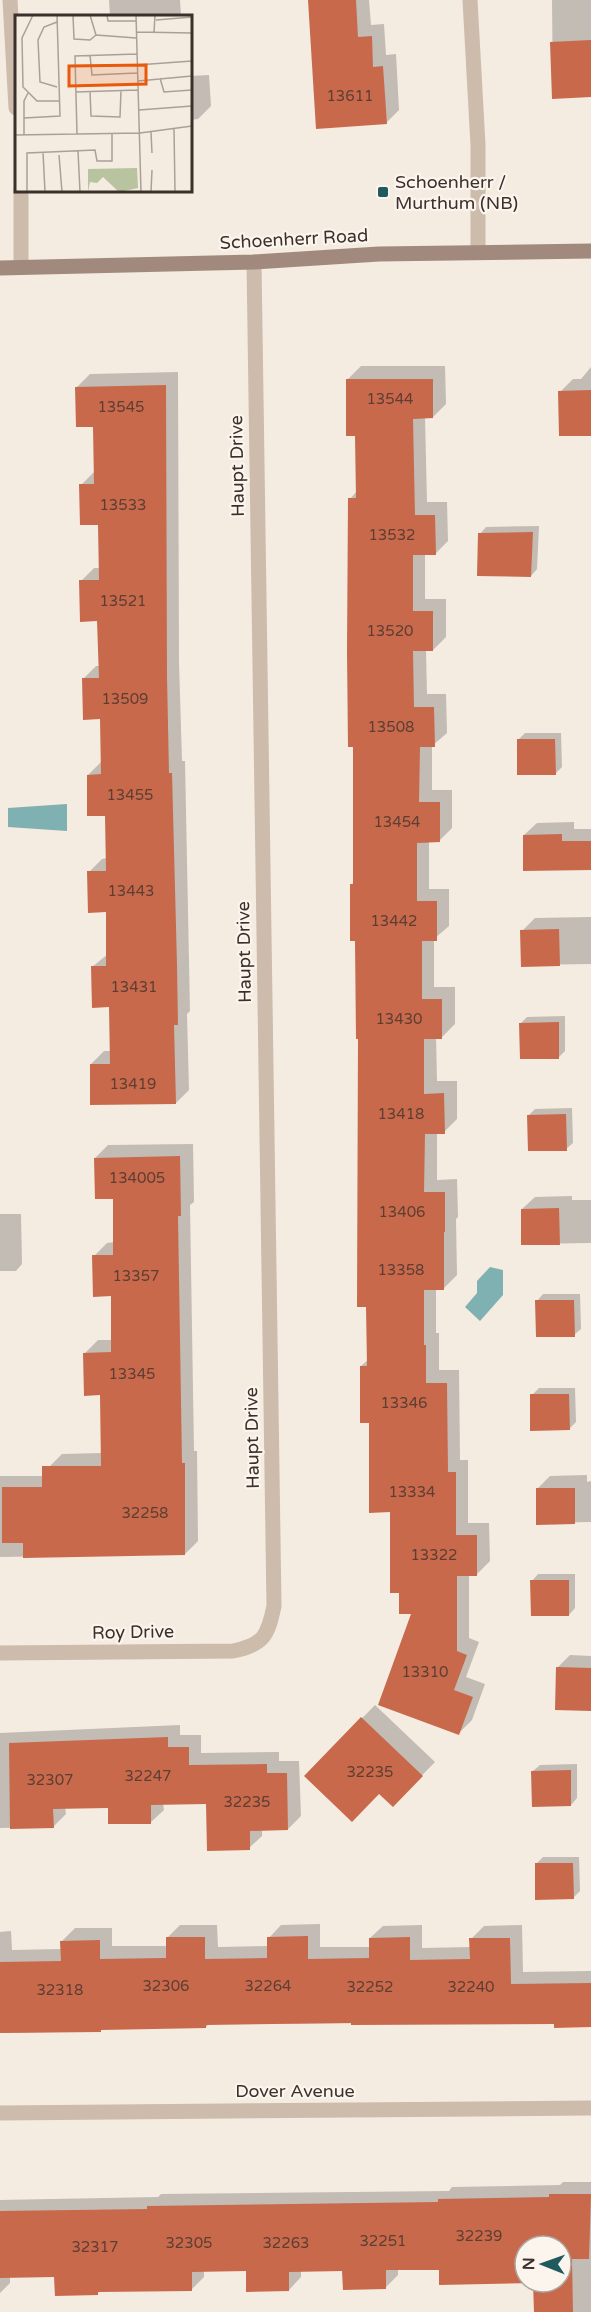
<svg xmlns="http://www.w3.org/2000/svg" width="591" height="2312" viewBox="0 0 591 2312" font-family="'Varela Round',sans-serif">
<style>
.water{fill:#7fb0b2}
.shadow{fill:#0003}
.building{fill:#c8694b;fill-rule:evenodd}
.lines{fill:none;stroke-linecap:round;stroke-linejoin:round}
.street{stroke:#cdbbac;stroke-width:15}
.secondary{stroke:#a18a7d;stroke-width:15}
.poi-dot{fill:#1f5a5e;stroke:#fbf5ee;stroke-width:2}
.labels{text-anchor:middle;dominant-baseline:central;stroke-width:4.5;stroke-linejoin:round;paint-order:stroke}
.number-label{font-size:15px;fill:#5e3e33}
.poi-label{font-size:18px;fill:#3b302b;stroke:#fbf5ee;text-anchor:start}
.street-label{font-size:18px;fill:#3b302b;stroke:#fbf5ee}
.inset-road{fill:none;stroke:#aaa098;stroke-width:1.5}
.view{fill:#e8590c;fill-opacity:0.15;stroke:#e8590c;stroke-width:3}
.inset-edge{fill:none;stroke:#3b302b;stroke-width:3}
</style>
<rect width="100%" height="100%" fill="#f4ebe1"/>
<path class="water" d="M67 804V831L8 827V808Z
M490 1267 503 1270V1295L480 1321 465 1307 477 1293V1281Z"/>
<path class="shadow" d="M109 0H180L181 16H110Z
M309 0H369L371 25 384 24 386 55 396 54 399 110 386 123Z
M552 0H591V96L553 97Z
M209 75 211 106 198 119 190 120V76Z
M361 366H445L446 404 433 417H425L427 502H447L448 541 435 554H425V599H446V637L433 650H426L427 694H446L447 733 432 746V790H452V828L439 841H429V889H449V926L434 939V987H455V1024L442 1037H436L437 1081H457V1119L444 1132H437V1180L457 1179 458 1217 456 1219 457 1275 444 1288H436V1333H439V1370H459L460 1460H468V1523H489L490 1561 477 1574H469V1638L479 1642 466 1677 485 1684 472 1720 459 1733 414 1612 370 1422 361 1366 368 1360 357 939 352 884 355 881 354 746 350 499 357 491 356 435 348 379Z
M591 367V434L560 392 573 379H581Z
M178 372 179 663 182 761H185L190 1011 187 1014 189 1090 176 1103 91 1064 104 1051H111L110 1006 92 967 108 954 107 910 89 872 102 859 107 858 106 814 88 775 101 762V718L83 679 96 666H100L99 620 81 581 94 568H100L99 524 81 485 94 472 95 426 77 387 90 374Z
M539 526 537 569 531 576 480 534 486 527Z
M525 733H561L562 767 555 774 518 740Z
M574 822V829H591V869L524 835 537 823Z
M591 917V964L522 965V931L535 918Z
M565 1016V1051L559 1057 521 1023 527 1017Z
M572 1108 573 1143 566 1149 529 1115 535 1109Z
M193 1144 194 1202 190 1205 194 1451H197L198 1541 185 1554 0 1557V1476H49V1467L62 1454 102 1453 101 1394 85 1353 98 1340H113L112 1295 94 1256 107 1243 115 1242 114 1197 95 1158 108 1145Z
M572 1196V1200H591V1243L523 1244 522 1209 535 1197Z
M0 1214H21L22 1264 16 1271H0Z
M543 1294H580L581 1329 574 1335 537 1301Z
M539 1388H575L576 1422 569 1429 532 1395Z
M587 1475V1482L591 1481V1522L538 1523 537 1489 550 1476Z
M538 1574H575V1608L569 1615 532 1581Z
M570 1655 591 1656V1709L557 1668Z
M375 1705 435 1762 393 1805 380 1792 306 1776Z
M180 1725V1735H201V1753L279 1752V1761H299L301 1816 288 1829H262V1836L249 1848 207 1802 163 1803 164 1810 151 1822 109 1807H65L66 1814 53 1827 0 1828V1733Z
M577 1764V1798L571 1805 533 1771 540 1765Z
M543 1857H579L580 1891 573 1898 536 1864Z
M320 1924V1947H370V1938L383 1926 422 1925V1948L471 1947V1939L484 1926 522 1925 523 1972 591 1971V2026L555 2022 209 2024 206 2027 103 2028 100 2031 0 2033V1932L11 1931 12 1950 62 1949V1941L75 1928H112V1946H167V1938L180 1925H217L218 1947 269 1946V1938L281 1925Z
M563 2182H591V2312H535V2282H561V2246H525V2282L441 2268 398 2269V2275L385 2288 344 2270H301V2277L289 2290 247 2269 204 2270V2277L191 2290 100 2291 97 2294 56 2275 10 2276V2283L0 2293V2200L158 2197 161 2194 449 2191 452 2187 560 2185Z"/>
<path class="building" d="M308 0H356L358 37 372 36 373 67 383 66 387 124 316 129Z
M591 40V97L552 99 550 42Z
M346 379H433V418L413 419 415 515H435L436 555H413V611H433V651H413L414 707H434L435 747H420L419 802H440V842L417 843V901H437V941H422V999H442V1039H424V1094L444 1093 445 1134H425L424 1192H445V1232H444V1290H424V1345H426V1383H447L448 1472H456V1535H477V1576H457V1651L467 1655 454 1690 473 1697 459 1735 378 1705 411 1614H399V1593H390V1512L369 1513V1423H360V1366H367L366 1307H357L358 1039H356L355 941H350V884H353V747H348L347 651 348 498H356L355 436H346Z
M166 385 167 676 169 773H172L177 965 178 1025H174L176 1104 90 1105V1064H110L109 1007 92 1008 91 966H106V912L88 913 87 871H106L105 816H87V775L101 774 100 719 83 720 82 678H99L97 621 80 622 79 580H99L98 525H80L79 484H94L93 427H76L75 387Z
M591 390V436H559L558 391Z
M533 532 531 577 477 576 478 533Z
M517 739H555L556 775H517Z
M562 834V841H591V870L523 871V835Z
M559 929 560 966 521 967 520 930Z
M559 1022V1059H520L519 1023Z
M566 1114 567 1151H528L527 1115Z
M180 1156 181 1216H178L182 1463H185V1555L23 1558V1543H2V1487H42V1466H101L100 1395 84 1396 83 1353 111 1352V1296L93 1297 92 1255H113V1199H95L94 1158Z
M559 1208 560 1245H521V1209Z
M535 1300H574L575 1337H536Z
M530 1394H569L570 1430 530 1431Z
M536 1488H575V1524L536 1525Z
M530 1580H569V1616H531Z
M556 1667 591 1668V1711L555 1710Z
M361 1717 423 1776 393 1807 379 1794 352 1822 304 1776Z
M168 1737V1747H189V1765L267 1764V1773H287L288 1830 250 1831V1850L207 1851 206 1804 151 1805V1824H108V1808L53 1809 54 1828 10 1829 9 1743Z
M571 1770V1806L532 1807 531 1771Z
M535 1863H573L574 1899 535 1900Z
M308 1936V1959L369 1958V1938L410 1937V1960L470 1959 469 1938H510L511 1984 591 1983V2027L554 2028V2024L351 2025V2023L206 2025V2028L101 2030V2032L0 2033V1962L61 1961 60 1941 100 1940V1959L166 1958V1937H205V1959L267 1958V1937Z
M549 2194H591L589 2259H572L573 2312H534L533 2283 439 2285V2270H386V2289L343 2290 342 2271 289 2272V2291L246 2292V2271L192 2272V2291L98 2292V2295L55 2296 54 2277 0 2278V2211L147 2209V2206L438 2202V2199L549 2197ZM525 2246H561V2282H525Z"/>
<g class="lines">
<path class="street" d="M10 0 16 108
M470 0 478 145V252
M21 190V267
M0 1653 233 1651C264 1645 268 1635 274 1606L254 262
M0 2113 591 2108"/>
<path class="secondary" d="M0 268 254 262 379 254 591 251"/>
</g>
<rect class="poi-dot" x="377" y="186" width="12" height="12" rx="3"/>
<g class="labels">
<g class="number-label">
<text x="350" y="96">13611</text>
<text x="390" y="399">13544</text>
<text x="121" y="407">13545</text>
<text x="123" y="505">13533</text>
<text x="392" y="535">13532</text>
<text x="123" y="601">13521</text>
<text x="390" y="631">13520</text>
<text x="125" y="699">13509</text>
<text x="391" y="727">13508</text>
<text x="130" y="795">13455</text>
<text x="397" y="822">13454</text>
<text x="131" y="891">13443</text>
<text x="394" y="921">13442</text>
<text x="134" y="987">13431</text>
<text x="399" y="1019">13430</text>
<text x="133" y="1084">13419</text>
<text x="401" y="1114">13418</text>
<text x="137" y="1178">134005</text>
<text x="402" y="1212">13406</text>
<text x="401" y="1270">13358</text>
<text x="136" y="1276">13357</text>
<text x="132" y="1374">13345</text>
<text x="404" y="1403">13346</text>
<text x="412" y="1492">13334</text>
<text x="145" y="1513">32258</text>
<text x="434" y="1555">13322</text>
<text x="425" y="1672">13310</text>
<text x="370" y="1772">32235</text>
<text x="148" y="1776">32247</text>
<text x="50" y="1780">32307</text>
<text x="247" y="1802">32235</text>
<text x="166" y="1986">32306</text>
<text x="268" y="1986">32264</text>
<text x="370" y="1987">32252</text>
<text x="471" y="1987">32240</text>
<text x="60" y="1990">32318</text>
<text x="479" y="2236">32239</text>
<text x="383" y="2241">32251</text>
<text x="189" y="2243">32305</text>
<text x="286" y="2243">32263</text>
<text x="95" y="2247">32317</text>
</g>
<g class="poi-label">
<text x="395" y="182">Schoenherr /<tspan x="395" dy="21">Murthum (NB)</tspan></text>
</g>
<g class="street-label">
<text transform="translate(294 239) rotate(-3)">Schoenherr Road</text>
<text transform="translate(237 466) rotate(-91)">Haupt Drive</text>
<text transform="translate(244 952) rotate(-91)">Haupt Drive</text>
<text transform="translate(252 1438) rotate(-91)">Haupt Drive</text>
<text transform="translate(133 1632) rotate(-1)">Roy Drive</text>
<text x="295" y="2091">Dover Avenue</text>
</g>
</g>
<g transform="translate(15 15)">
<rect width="177" height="177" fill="#f4ebe1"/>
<path d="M122 153 123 173 104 177 88 162 82 168 75 167 73 177V154Z" fill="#b8c4a0"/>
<path class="inset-road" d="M18 0 7 23 8 72 22 86H45M58 0 59 24 75 25 81 20M75 0 81 20M92 0 93 6H121M121 0 126 177M141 5 177 2M42 7 29 12 23 25 25 67 42 72M122 17 177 18M139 18 140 0M81 20 121 23M75 40 77 60 122 58M122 50 177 46M145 63 149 77 177 75M123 66 177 61M75 76 76 101 105 102 106 75M61 77 123 75M124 95 177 91M9 103 45 101 42 0M159 114 160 177M136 117 137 138M62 119 60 41 122 39M0 120 125 118 177 111M9 120V86L13 78M63 136 65 177M28 137 30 177M44 140 47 177M12 177V138L80 135 82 146H97V119M136 177 137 155"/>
<path class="view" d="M131 50V69L54 71V51Z"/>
<rect width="177" height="177" class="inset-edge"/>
</g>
<g transform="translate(543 2264) rotate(271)"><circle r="28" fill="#fbf5ee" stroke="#aea6a0" stroke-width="1.5"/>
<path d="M0-4.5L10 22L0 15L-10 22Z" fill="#1f5a5e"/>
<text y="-9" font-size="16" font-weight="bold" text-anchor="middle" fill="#3b302b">N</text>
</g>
</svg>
